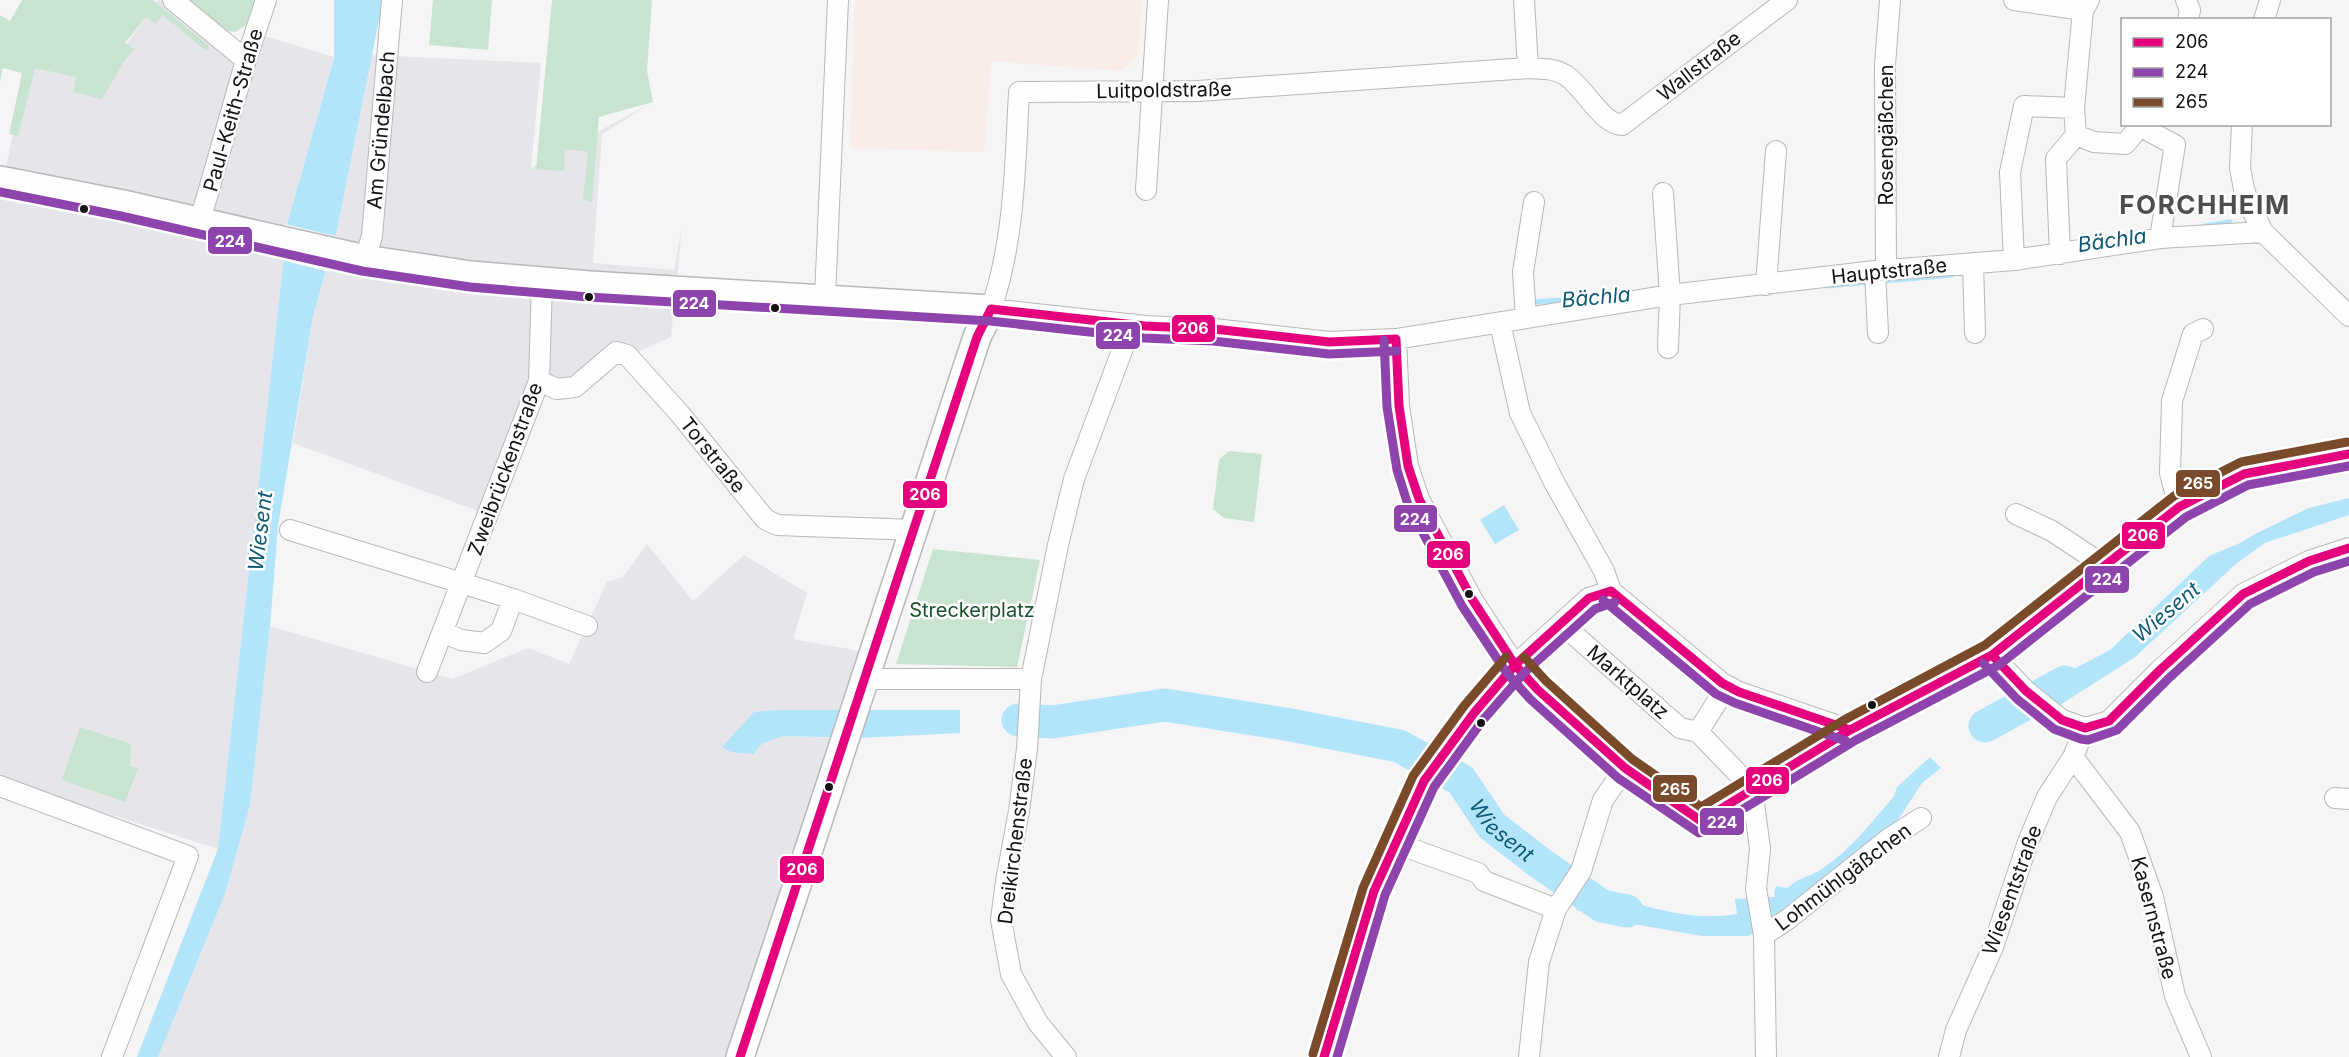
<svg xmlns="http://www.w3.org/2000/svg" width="2349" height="1057" viewBox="0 0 2349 1057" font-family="Inter,sans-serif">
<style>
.built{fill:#e5e5ea}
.education{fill:#faece9}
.green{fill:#c9e3d1}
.water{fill:#b2e4fa}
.pier{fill:#f5f5f6}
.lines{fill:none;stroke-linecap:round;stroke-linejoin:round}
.stream{stroke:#b2e4fa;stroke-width:5}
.river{stroke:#b2e4fa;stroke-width:33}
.street-casing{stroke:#b8b8b8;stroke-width:22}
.secondary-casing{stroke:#b8b8b8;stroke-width:30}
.street{stroke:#fefefe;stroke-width:20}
.secondary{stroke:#fefefe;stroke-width:27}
.bus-1-casing{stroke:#fff;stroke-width:14}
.bus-2-casing{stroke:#fff;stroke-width:14}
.bus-3-casing{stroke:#fff;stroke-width:14}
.bus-1{stroke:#e5007d;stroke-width:9}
.bus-2{stroke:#8e44ad;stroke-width:9}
.bus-3{stroke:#7a4b2a;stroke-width:9}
.bus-dot{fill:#131314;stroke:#fff;stroke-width:2}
.labels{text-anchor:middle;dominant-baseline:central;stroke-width:5;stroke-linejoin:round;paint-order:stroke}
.street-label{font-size:20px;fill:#131314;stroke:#fff}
.park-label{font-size:20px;fill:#1c5130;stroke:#fff}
.water-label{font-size:21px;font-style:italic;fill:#0e5a75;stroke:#fff}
.district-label{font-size:26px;font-weight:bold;letter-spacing:1.5px;fill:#4e4e4f;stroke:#fff}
.line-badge{stroke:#fff;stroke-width:2}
.badge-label{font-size:16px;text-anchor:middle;font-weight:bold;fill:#fff}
</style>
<rect width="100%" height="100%" fill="#f5f5f6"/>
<path class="built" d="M158 0H170L245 55 258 34 334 57 288 221 218 849 0 779V179H4L27 62 100 81Z
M372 55 541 63 531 168 653 102 602 134 593 263 674 270 682 228 671 337 529 401 489 515 293 443 313 316 337 230Z
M647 544 693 601 744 555 807 593 793 639 865 652 846 710 754 712 723 747 731 752 783 736 836 738 730 1057H158L225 894 250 805 270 626 452 679 528 648 569 664 607 582 623 577Z"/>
<path class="education" d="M855 0H1142L1138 56 1121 71 991 61 984 152 850 148Z"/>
<path class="green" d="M22 0H153L209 46 206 51 163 15 155 24 146 17 125 43 134 49 123 63 102 99 73 92 76 77 35 68 18 136 9 134 22 73 3 68 0 82V15L10 21Z
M189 0H259L251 22 235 32 225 30Z
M433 0H492L488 50 429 45Z
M552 0H652L647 71 653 102 599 117 592 202 583 199 588 152 565 149 564 171 536 169Z
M1229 451 1262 454 1254 522 1224 518 1213 509 1219 460Z
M933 549 1040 560 1017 667 896 664Z
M80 727 131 744 130 766 138 769 125 802 62 780Z"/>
<path class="water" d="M334 0H383L337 230 313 316 278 526 270 626 250 805 225 894 158 1057H137L218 849 288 221 334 58Z
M2349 498V515L2265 543 2237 563 2134 658 2066 701 2060 705 2035 689 2110 650 2209 556 2240 543 2257 533 2309 508Z
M1504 505 1519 530 1495 544 1480 520Z
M777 710H960V733L861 738 783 736 763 743 753 754 731 752 722 747 754 712Z
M1930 757 1941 768 1922 783 1898 820 1856 859 1775 922 1748 936H1702L1622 922 1576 910 1591 883 1606 890 1607 895C1650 907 1691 922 1737 914L1735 899 1775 897 1774 892 1776 886 1787 888C1800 877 1807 878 1820 870 1849 852 1872 822 1894 796L1897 787Z"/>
<path class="pier" d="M285 224 339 237 329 272 281 260Z"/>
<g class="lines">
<path class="stream" d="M2205 226 2230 222
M1885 281 1952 275
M1829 286 1867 282
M1534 302 1607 296"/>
<g class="river">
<path id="s1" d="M1018 720 1052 722 1165 705 1285 724 1399 746 1461 780 1492 826 1540 863 1602 906 1627 911"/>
<path d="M1985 726 2065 682"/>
</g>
<defs>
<path id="street" d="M173 0 246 60
M1524 0 1528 68
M1787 0 1622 125C1600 123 1584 86 1565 75 1554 68 1541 69 1528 68L1198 91 1019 92C1015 165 1015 239 991 309L1145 326 1214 329 1329 342 1396 339 1670 295 1875 271 2014 260 2160 238 2263 232
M2014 0 2083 10
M2089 0 2083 10 2074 108 2076 135 2094 142 2125 144 2142 124
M2186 0 2190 10 2188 20
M2264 20 2270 0
M2242 124 2240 168 2244 189 2249 204 2263 232 2349 316
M2141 127 2175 145 2160 238
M1146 190 1158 0
M1663 193 1670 295 1668 348
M200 221 246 60 266 0
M2060 254 2056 159 2076 135
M365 259 372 236 392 0
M2014 260 2010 172 2024 106 2074 108
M1973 263 1975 333
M1886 270 1885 65 1890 0
M1875 271 1878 333
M1766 285 1776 151
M825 297 838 0
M1526 318 1523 272 1534 202
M1500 323 1520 413 1554 482 1604 571 1611 591 1722 683 1739 692 1850 730
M1396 339 1399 406 1408 466 1419 499 1472 599 1515 665 1538 690 1625 768 1701 821 1850 730 1992 655 2179 507 2244 474 2349 454
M539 381 557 389 575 387 616 352 627 355 680 414 765 519 777 525 915 530
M2179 507 2170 473 2172 401 2193 334 2203 329
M2016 514 2052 531 2105 566
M290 530 513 599 587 626
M1563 625 1680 728 1698 732 1752 788 1760 849 1756 889 1764 935 1766 1057
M443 632 461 640 484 643 501 631 513 599
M1992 655 2026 691 2062 720 2085 728 2109 721 2160 670 2243 594 2309 561 2349 548
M427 672 539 381 542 282
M865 679H1031
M1698 732 1727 686
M2073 757 2130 832 2153 897 2175 996 2201 1057
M0 786 188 856 112 1057
M2335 798 2349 799
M1395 843 1478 873 1484 881 1556 909
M1764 935 1788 919 1887 840 1921 818
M1066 1057 1038 1023 1011 974 1001 920 1006 881 1019 811 1027 749 1031 679 1058 545 1074 479 1132 324
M1324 1057 1374 891 1424 781 1474 713 1515 665 1589 598 1611 591
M1529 1057 1539 962 1556 909 1581 871 1603 800 1625 768
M1949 1057 1956 1030 1993 947 2028 842 2047 797 2073 757 2085 728"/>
<path id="secondary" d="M0 180 123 204 365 259 471 275 590 285 991 309 977 337C900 578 819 817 740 1057"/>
</defs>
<use href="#street" class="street-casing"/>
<use href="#secondary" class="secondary-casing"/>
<use href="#street" class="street"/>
<use href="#secondary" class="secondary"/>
<defs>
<path id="bus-1" d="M991 309 1145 326 1214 329 1329 342 1396 339
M1396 339 1399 406 1408 466 1419 499 1472 599 1515 665 1538 690 1625 768 1701 821 1850 730 1992 655 2179 507 2244 474 2349 454
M1611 591 1722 683 1739 692 1850 730
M1992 655 2026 691 2062 720 2085 728 2109 721 2160 670 2243 594 2309 561 2349 548
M740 1057 977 337 991 309
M1324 1057 1374 891 1424 781 1474 713 1515 665 1589 598 1611 591"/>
<path id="bus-2" d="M0 192 121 216 362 271 470 287 589 297 990 321 1144 338 1213 341 1329 354 1397 351
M1384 340 1387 407 1397 470 1408 505 1462 606 1506 672 1530 699 1618 778 1699 833 1707 831 1856 740 1999 665 2186 517 2248 485 2349 466
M1603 600 1716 694 1735 703 1846 741
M1983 663 2017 699 2054 729 2081 739 2088 740 2117 730 2168 679 2250 604 2314 572 2349 561
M1337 1057 1385 895 1434 787 1483 720 1524 673 1595 609 1615 602"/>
<path id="bus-3" d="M1524 657 1546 681 1632 759 1701 807 1844 720 1985 645 2174 496 2241 462 2347 442
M1313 1054 1363 888 1413 776 1464 706 1506 657"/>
</defs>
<use href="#bus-1" class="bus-1-casing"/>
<use href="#bus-2" class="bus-2-casing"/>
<use href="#bus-3" class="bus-3-casing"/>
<use href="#bus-1" class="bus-1"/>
<use href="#bus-2" class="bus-2"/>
<use href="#bus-3" class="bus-3"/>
</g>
<g class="bus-dot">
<circle cx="84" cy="209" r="5"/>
<circle cx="589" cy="297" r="5"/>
<circle cx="775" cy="308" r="5"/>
<circle cx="1469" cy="594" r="5"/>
<circle cx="1872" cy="705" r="5"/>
<circle cx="1481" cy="723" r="5"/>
<circle cx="829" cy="787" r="5"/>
</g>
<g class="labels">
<g class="street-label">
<text transform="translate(1699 66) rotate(-38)">Wallstraße</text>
<text transform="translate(1164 90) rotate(-1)">Luitpoldstraße</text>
<text transform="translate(233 110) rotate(-74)">Paul-Keith-Straße</text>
<text transform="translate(381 130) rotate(-85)">Am Gründelbach</text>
<text transform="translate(1886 135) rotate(-90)">Rosengäßchen</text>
<text transform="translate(1889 271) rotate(-6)">Hauptstraße</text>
<text transform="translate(713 455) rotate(51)">Torstraße</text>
<text transform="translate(505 469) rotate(-70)">Zweibrückenstraße</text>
<text transform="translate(1628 682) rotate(41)">Marktplatz</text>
<text transform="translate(1015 841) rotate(-83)">Dreikirchenstraße</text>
<text transform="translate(1843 877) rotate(-37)">Lohmühlgäßchen</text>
<text transform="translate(2012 890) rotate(-70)">Wiesentstraße</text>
<text transform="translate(2154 918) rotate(75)">Kasernstraße</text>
</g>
<g class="park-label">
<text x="972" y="610">Streckerplatz</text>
</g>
<g class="water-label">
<text transform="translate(2112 240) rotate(-8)">Bächla</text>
<text transform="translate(1596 297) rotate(-5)">Bächla</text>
<text transform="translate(260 531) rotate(-83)">Wiesent</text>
<text transform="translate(2166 612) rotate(-40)">Wiesent</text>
<text stroke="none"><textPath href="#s1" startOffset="522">Wiesent</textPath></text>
</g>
<g class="district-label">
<text x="2205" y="204">FORCHHEIM</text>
</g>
</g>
<g class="line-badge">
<rect x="207" y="226" width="46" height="29" rx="6" fill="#8e44ad"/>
<rect x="672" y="289" width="45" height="29" rx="6" fill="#8e44ad"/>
<rect x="1171" y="314" width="45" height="29" rx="6" fill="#e5007d"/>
<rect x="1095" y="321" width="46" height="29" rx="6" fill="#8e44ad"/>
<rect x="2175" y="469" width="46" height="29" rx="6" fill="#7a4b2a"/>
<rect x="902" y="480" width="46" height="29" rx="6" fill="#e5007d"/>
<rect x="1393" y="504" width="45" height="29" rx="6" fill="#8e44ad"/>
<rect x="2121" y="521" width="45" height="29" rx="6" fill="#e5007d"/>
<rect x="1426" y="540" width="45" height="29" rx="6" fill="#e5007d"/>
<rect x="2084" y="565" width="46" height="29" rx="6" fill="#8e44ad"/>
<rect x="1745" y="766" width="45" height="29" rx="6" fill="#e5007d"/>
<rect x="1652" y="774" width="46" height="29" rx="6" fill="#7a4b2a"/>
<rect x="1699" y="807" width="46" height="29" rx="6" fill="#8e44ad"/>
<rect x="779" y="855" width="46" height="29" rx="6" fill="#e5007d"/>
</g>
<g class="badge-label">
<text x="230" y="247">224</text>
<text x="694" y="309">224</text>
<text x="1193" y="334">206</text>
<text x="1118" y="341">224</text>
<text x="2198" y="489">265</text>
<text x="925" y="500">206</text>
<text x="1415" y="525">224</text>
<text x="2143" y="541">206</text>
<text x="1448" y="560">206</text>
<text x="2107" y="585">224</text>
<text x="1767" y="786">206</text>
<text x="1675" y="795">265</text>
<text x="1722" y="828">224</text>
<text x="802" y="875">206</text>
</g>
<rect x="2121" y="18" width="210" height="108" fill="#ffffff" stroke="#a1a1a1" stroke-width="1.5"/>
<rect x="2133" y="38" width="30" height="9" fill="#e5007d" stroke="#a1a1a1" stroke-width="1.5"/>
<text x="2175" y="48" font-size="18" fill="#131314">206</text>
<rect x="2133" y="68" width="30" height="9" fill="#8e44ad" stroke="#a1a1a1" stroke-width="1.5"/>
<text x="2175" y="78" font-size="18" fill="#131314">224</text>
<rect x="2133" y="98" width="30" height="9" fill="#7a4b2a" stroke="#a1a1a1" stroke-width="1.5"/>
<text x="2175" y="108" font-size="18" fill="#131314">265</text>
</svg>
